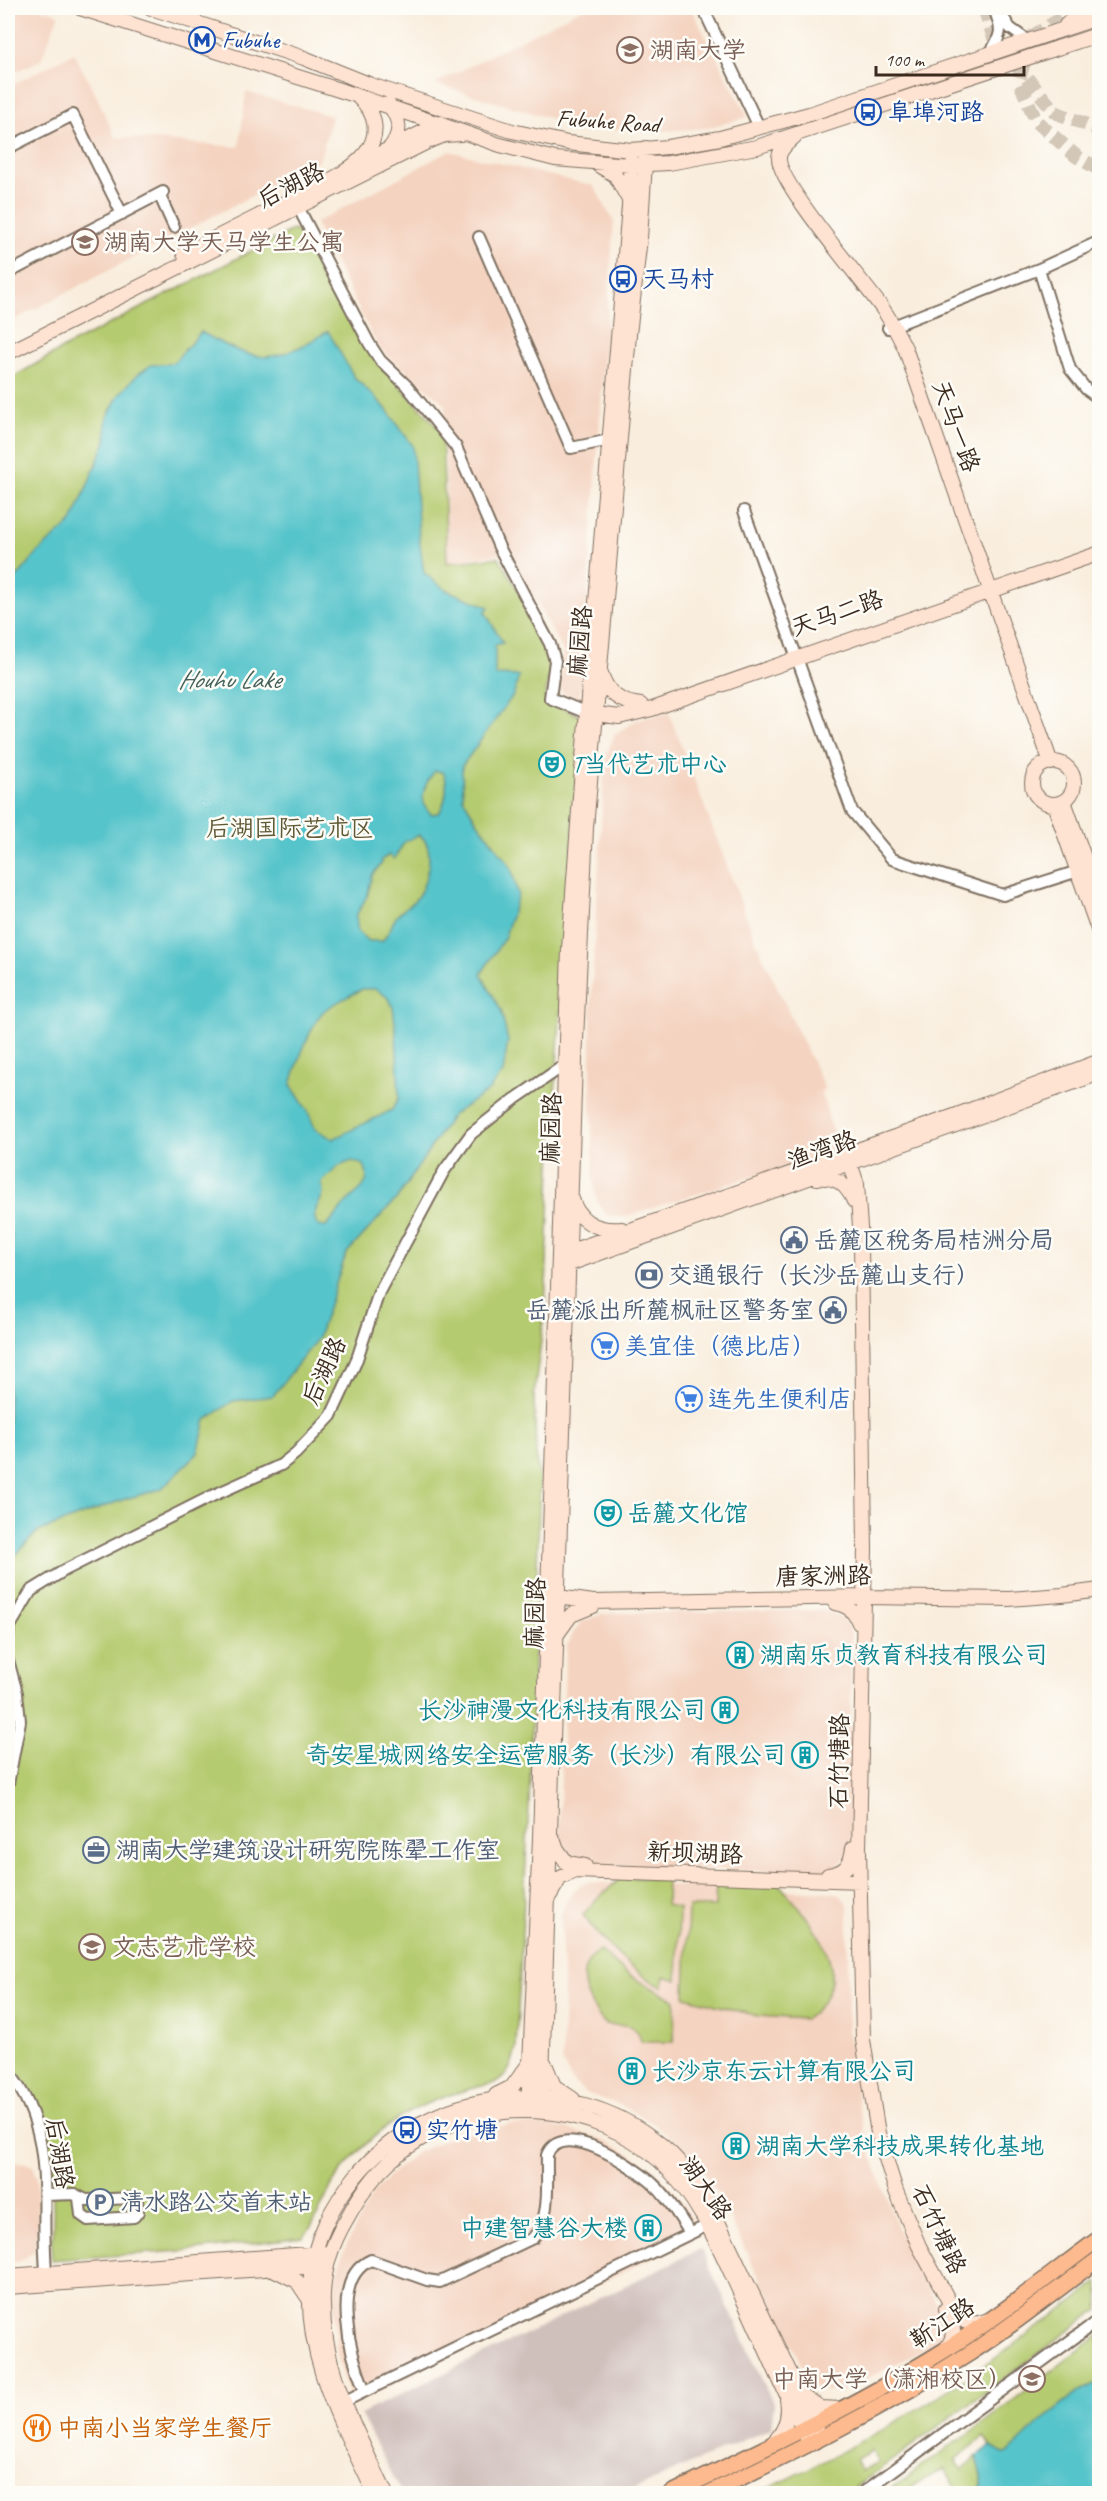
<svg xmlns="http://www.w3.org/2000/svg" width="1107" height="2501" viewBox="0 0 1107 2501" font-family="Caveat,'LXGW WenKai TC',sans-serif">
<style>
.built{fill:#f4d3c0}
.industrial{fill:#d0c0bc}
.green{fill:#b5cb6f;stroke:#787a46;stroke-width:1.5;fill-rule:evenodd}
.water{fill:#56c4cb;stroke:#487774;stroke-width:1.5;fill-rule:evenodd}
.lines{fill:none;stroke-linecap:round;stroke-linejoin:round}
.secondary-tunnel{stroke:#d3c7b8;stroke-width:14;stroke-dasharray:14 7;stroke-linecap:butt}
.street-casing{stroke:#7e6f61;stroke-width:14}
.secondary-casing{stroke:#7e6f61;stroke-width:16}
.primary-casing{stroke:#7e6f61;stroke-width:18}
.street{stroke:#fff;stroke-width:10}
.secondary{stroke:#fee3d2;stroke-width:14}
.primary{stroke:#fcba8e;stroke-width:15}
.labels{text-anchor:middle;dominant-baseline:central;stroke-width:5;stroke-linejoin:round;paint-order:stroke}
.transit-label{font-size:24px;fill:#164399;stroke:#fdfcf7;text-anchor:start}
.education-label{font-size:24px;fill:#785e54;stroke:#fdfcf7;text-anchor:start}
.street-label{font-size:24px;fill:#3b2a1e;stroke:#fdfcf7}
.culture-label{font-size:24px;fill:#0d838f;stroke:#fdfcf7;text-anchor:start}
.park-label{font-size:24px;fill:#605a36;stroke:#fdfcf7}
.service-label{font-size:24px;fill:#4e5e75;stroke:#fdfcf7;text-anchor:start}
.shop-label{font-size:24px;fill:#366cbe;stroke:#fdfcf7;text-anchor:start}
.food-label{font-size:24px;fill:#c56008;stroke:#fdfcf7;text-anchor:start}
.water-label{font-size:26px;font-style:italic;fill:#44605b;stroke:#fdfcf7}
</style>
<rect width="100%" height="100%" fill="#fdfcf7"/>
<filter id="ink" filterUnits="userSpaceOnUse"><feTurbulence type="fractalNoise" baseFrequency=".0167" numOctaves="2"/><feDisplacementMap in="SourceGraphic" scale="12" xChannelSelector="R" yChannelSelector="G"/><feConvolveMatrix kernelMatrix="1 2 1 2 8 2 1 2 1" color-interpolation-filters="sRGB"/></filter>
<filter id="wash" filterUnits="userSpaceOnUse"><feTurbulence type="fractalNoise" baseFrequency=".008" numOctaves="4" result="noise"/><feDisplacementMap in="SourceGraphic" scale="24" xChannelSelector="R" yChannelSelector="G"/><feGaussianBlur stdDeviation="1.35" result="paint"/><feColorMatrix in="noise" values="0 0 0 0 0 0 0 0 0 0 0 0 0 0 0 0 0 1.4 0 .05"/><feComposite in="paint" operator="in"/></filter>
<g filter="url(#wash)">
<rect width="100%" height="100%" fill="#f9eede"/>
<path class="built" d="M8 8H39L59 14 41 60 8 75Z
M583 8H691L748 117 708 128 664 131 621 130 556 120 435 84Z
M74 53 96 95 115 137 239 147 246 92 332 116 319 161 8 323V87Z
M449 151 594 186 614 222 580 699 561 692 563 651 509 552 447 563 445 404 378 347 315 223Z
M669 713 756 942 825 1089 821 1091 838 1150 623 1217H614L607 1215 603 1210 598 1203 594 1188 591 1100V1005L604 774 607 753 615 734 637 720Z
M826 1610 843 1618 851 1634V1842L849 1852 839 1867 824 1873 675 1868 588 1864 578 1862 570 1856 559 1833 565 1664 567 1646 573 1633 581 1622 602 1614 618 1613Z
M588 1882 831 1892 839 1894 848 1904V2029L859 2108 867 2143 892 2213 902 2238 946 2322 945 2331 936 2344 837 2393 817 2389 811 2384 720 2198 697 2161 654 2124 623 2106 586 2093 572 2081 562 2062 564 1995 561 1917 565 1904 573 1892 580 1885Z
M510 2124H547L571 2130 605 2140 631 2155 655 2172 675 2192 703 2233 354 2403 345 2382 337 2354 333 2292 343 2252 373 2193 395 2170 418 2152 444 2140 474 2131Z
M22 2162 33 2166 37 2176 38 2222 34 2252 18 2262H8V2163Z"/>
<path class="industrial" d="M701 2249 774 2405 771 2428 626 2493H402L360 2414Z"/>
<path class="green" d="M292 230 306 234 310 240 369 351 442 432 447 563 499 557 540 628 552 660 545 698 581 717 553 1121 545 1309 534 1396 536 1454 540 1480 529 1805 516 2046C513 2062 510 2074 496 2083 427 2097 380 2119 337 2177 324 2195 319 2221 303 2237L195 2250 51 2260C57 2197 54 2111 8 2062V380L69 345Z
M622 1877 667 1879 666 1905 679 1908 677 1980 664 1976 662 1987C629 1969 605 1945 583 1915L595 1901Z
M716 1882 778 1883C812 1922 863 1977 805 2019L758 2016 685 1997 688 1907H715Z
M600 1951 630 1976 675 2000 674 2042H642C630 2017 627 2028 605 2024 592 2008 577 1984 587 1964 590 1958 593 1953 600 1951Z
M1099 2282V2309L847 2493H758C834 2458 911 2416 981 2368 1021 2341 1060 2311 1099 2282ZM872 2451 878 2462 861 2471 855 2459Z
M1099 2335V2383L1082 2390 1009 2453C999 2454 990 2445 984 2437L955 2460 963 2470 976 2457C985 2476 979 2478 982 2493H958L945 2469 898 2493H888L890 2489 978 2427Z"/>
<path class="water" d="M328 331 354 377 384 406 413 446 419 537 424 573 446 590 489 607 485 612 503 643 495 645V675L519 676 514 694 462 766 463 798 476 820 511 867 518 894 505 937 481 974 501 1010 508 1041 503 1073 487 1092 452 1115 399 1196 346 1254 318 1338 273 1396 233 1401 206 1420 198 1453 161 1489 125 1499 37 1532 8 1563V588L38 552 72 522 106 441V420L118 396 137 375 151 365 173 363 201 332C258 364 272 366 328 331ZM435 771 443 772C449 783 446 803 439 813L431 814C417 800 424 784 435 771ZM419 835C437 845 427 887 415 900 410 906 401 910 397 916 391 924 390 933 382 941H368L358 932 356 916 368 894 372 875 382 863 381 860 389 855 394 859 405 841ZM362 989H376L388 998 393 1007 396 1032 399 1098 392 1110 333 1139 315 1129 308 1111 291 1085C295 1069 312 1020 325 1010 336 1002 350 996 362 989ZM352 1161 364 1165C374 1187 355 1191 344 1205 338 1213 334 1220 325 1227L319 1226C308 1213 321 1205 323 1193 323 1189 322 1185 322 1182L339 1166Z
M1099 2383V2493H982C979 2478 985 2476 976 2457L991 2446 1004 2453H1009C1029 2432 1072 2390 1099 2383Z"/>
</g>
<g filter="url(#ink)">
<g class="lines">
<path class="secondary-tunnel" d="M984 8 994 38 1055 112 1100 130
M1079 8 1031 37 1019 80 1036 121 1076 156 1100 170"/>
<defs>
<path id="street" d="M703 8 759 127
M1003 17 1010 28 1028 41
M990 53C1003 33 1002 30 994 8
M8 148 73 115 122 214
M159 194 174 227
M298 207 369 343 380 360 406 385 456 447 499 547 550 644 555 661 550 698 587 713
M479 237 571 448 610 440
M1100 241 1039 269 1070 369 1086 389 1100 399
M8 273 163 192
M888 328 1039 269
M744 511 852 811 892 859 1003 895 1100 864
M8 1639 9 1628 31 1591 65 1570 212 1496 281 1465 296 1453 331 1416 356 1362 379 1292 444 1171 471 1134 515 1099 569 1062
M8 1660 17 1693 20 1721 8 1784
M8 2071C60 2137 38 2205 47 2281
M45 2195 75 2194 79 2198 81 2215 88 2220 134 2217 138 2212 137 2201 134 2198 86 2200 78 2196
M365 2391C352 2359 328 2279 371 2260L427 2280 440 2282 533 2238C552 2218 546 2181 547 2155 563 2118 632 2166 651 2182 668 2197 678 2215 690 2233
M343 2402 708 2225
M861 2494 1100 2319"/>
<path id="secondary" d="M80 8 355 95 500 145 555 159 630 165 669 163 757 147 1100 34
M151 8 304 58 371 85 512 131 568 143 631 150 668 147 720 138 809 114 1100 17
M1066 25 1084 8
M388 104C401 120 402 132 390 148
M795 136C789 142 779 149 779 158 777 182 864 282 882 308 891 320 898 334 905 348L1051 763
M361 163 441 123
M598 165 615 175 628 198
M184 254C221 235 258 216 295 198 318 186 347 175 365 154 380 136 377 113 359 98
M8 353 429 141 445 135 461 134
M601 673C607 694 621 703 641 705
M589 713 619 717 652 709 1100 553
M1032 783a21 21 0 1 1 42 0a21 21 0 1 1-42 0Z
M1064 801 1100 902
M1054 804 1100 935
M847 1154 857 1184 861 1241 865 1549 859 1849 863 2040 878 2133 896 2191 919 2246 957 2316C967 2325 977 2325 988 2320
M817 1178C836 1176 846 1184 854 1201
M572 1199C579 1223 599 1231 622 1229
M565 1253 954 1116 1100 1061
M564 1266 1100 1073
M551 1596 593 1602 864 1597 1009 1599 1062 1595 1100 1590
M835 1603C848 1605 854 1611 859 1623
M558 1633 571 1615 593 1606
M553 1839 557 1849 567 1863 585 1866
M828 1875C845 1873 851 1865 853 1848
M550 1895 560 1878 575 1871 860 1881
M545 2064 554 2086 573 2099
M496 2095 512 2087 529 2064
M528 2110 540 1838 569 949 581 782 629 206 631 150
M541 2111 575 1061 586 828 629 335 640 238 646 148
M275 2270 297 2281 309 2299
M8 2276 323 2253
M8 2287 320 2265
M945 2350C957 2336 954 2325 946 2309
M802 2395 821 2408 841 2409
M772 2444C785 2432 790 2416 787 2399
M375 2494C342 2424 302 2355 311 2275 314 2240 333 2204 355 2177 428 2087 569 2069 660 2144 681 2161 695 2180 709 2203L821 2438
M386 2494C356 2429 320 2368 323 2294 324 2268 333 2242 346 2220 361 2192 380 2167 405 2149 480 2094 593 2099 661 2162 701 2200 721 2252 744 2301 766 2349 787 2397 810 2444"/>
<path id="primary" d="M670 2494C764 2449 857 2405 945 2350 999 2317 1048 2276 1100 2238
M707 2494C797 2451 886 2407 970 2353 1015 2324 1056 2290 1100 2258"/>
</defs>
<use href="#street" class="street-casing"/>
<use href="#secondary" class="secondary-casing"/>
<use href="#primary" class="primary-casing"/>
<use href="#street" class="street"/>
<use href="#secondary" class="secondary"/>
<use href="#primary" class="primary"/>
</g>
</g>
<defs>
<symbol id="metro-ring" viewBox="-11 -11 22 22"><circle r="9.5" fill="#fdfcf7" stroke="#1a4fb4" stroke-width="1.5"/><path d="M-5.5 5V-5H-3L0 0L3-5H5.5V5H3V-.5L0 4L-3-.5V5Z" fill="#1a4fb4"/></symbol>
<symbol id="university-ring" viewBox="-11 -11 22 22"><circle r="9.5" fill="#fdfcf7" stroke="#8d6e63" stroke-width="1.5"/><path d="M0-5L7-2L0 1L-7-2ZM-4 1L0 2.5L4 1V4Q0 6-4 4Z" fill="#8d6e63"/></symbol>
<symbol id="bus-ring" viewBox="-11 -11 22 22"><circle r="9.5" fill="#fdfcf7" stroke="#1a4fb4" stroke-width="1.5"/><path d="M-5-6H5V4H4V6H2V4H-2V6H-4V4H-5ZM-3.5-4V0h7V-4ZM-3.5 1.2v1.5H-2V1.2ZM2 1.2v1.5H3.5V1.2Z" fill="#1a4fb4"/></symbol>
<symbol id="theatre-ring" viewBox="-11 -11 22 22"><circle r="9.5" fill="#fdfcf7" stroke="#0f9aa8" stroke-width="1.5"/><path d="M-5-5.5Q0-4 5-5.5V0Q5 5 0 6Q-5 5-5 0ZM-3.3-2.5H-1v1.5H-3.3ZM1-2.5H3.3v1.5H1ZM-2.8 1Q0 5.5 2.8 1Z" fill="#0f9aa8"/></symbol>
<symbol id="civic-ring" viewBox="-11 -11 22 22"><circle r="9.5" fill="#fdfcf7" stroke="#5c6f8a" stroke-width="1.5"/><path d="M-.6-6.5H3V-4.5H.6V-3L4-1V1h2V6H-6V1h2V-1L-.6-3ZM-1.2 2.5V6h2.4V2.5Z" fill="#5c6f8a"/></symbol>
<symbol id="bank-ring" viewBox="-11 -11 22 22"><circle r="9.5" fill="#fdfcf7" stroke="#5c6f8a" stroke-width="1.5"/><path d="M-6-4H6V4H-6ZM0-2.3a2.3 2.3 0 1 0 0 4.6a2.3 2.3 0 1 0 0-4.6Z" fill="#5c6f8a"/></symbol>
<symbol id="supermarket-ring" viewBox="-11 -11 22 22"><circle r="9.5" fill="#fdfcf7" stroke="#3f7fe0" stroke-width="1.5"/><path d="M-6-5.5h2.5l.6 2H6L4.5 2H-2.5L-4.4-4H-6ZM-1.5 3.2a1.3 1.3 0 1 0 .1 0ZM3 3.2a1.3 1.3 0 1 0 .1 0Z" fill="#3f7fe0"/></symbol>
<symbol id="building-ring" viewBox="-11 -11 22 22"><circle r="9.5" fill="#fdfcf7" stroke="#0f9aa8" stroke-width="1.5"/><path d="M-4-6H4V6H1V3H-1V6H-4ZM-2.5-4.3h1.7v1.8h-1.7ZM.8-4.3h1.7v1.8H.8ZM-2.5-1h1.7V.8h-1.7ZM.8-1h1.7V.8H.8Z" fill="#0f9aa8"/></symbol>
<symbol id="office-ring" viewBox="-11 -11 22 22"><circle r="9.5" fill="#fdfcf7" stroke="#5c6f8a" stroke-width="1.5"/><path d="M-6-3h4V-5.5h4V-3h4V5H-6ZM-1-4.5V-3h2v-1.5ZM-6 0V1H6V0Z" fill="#5c6f8a"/></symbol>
<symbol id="school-ring" viewBox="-11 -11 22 22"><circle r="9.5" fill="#fdfcf7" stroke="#8d6e63" stroke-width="1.5"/><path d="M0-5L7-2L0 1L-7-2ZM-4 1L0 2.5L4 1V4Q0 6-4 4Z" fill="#8d6e63"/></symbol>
<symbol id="parking-ring" viewBox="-11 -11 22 22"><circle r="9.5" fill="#fdfcf7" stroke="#5c6f8a" stroke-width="1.5"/><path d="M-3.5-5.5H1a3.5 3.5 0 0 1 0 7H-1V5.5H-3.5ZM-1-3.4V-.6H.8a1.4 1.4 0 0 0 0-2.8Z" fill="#5c6f8a"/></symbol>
<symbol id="restaurant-ring" viewBox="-11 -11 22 22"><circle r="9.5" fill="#fdfcf7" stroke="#e8710a" stroke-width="1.5"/><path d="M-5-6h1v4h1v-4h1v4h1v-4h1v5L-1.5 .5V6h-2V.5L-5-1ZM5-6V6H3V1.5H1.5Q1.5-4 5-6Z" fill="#e8710a"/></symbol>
</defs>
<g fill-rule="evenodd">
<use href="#metro-ring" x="187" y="25" width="30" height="30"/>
<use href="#university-ring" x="615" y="35" width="30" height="30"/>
<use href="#bus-ring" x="853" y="97" width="30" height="30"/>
<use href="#university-ring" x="70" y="227" width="30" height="30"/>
<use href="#bus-ring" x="608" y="264" width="30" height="30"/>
<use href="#theatre-ring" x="537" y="749" width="30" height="30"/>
<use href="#civic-ring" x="779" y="1225" width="30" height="30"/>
<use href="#bank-ring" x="634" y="1260" width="30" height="30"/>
<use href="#civic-ring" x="818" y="1295" width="30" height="30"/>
<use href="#supermarket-ring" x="590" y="1331" width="30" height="30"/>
<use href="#supermarket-ring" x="674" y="1384" width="30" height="30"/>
<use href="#theatre-ring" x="593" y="1498" width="30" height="30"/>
<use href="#building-ring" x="725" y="1640" width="30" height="30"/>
<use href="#building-ring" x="710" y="1695" width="30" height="30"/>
<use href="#building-ring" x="790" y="1740" width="30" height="30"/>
<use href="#office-ring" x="81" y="1835" width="30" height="30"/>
<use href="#school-ring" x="77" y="1932" width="30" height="30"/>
<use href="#building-ring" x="617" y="2056" width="30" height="30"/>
<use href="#bus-ring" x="392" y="2115" width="30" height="30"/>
<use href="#building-ring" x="721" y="2131" width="30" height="30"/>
<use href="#parking-ring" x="85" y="2187" width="30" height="30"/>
<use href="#building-ring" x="633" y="2213" width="30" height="30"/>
<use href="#university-ring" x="1017" y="2364" width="30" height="30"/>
<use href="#restaurant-ring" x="22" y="2413" width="30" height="30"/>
</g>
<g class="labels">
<g class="transit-label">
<text x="222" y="40">Fubuhe</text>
<text x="888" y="112">阜埠河路</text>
<text x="642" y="279">天马村</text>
<text x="426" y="2130">实竹塘</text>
</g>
<g class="education-label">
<text x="650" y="50">湖南大学</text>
<text x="104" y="242">湖南大学天马学生公寓</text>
<text x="112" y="1947">文志艺术学校</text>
<text x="1012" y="2379" text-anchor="end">中南大学（潇湘校区）</text>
</g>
<g class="street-label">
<text transform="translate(608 121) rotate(4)">Fubuhe Road</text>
<text transform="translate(291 185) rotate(-27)">后湖路</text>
<text transform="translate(956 426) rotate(70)">天马一路</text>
<text transform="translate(837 613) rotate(-19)">天马二路</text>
<text transform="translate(580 641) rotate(-85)">麻园路</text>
<text transform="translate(551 1128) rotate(-88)">麻园路</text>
<text transform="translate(822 1150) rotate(-20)">渔湾路</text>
<text transform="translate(324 1371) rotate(-65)">后湖路</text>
<text transform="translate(823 1576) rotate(-1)">唐家洲路</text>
<text transform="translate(535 1613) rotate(-88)">麻园路</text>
<text transform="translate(839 1761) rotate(-89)">石竹塘路</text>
<text transform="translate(695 1853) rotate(2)">新坝湖路</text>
<text transform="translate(60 2153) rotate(81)">后湖路</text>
<text transform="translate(706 2188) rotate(55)">湖大路</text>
<text transform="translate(939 2229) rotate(65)">石竹塘路</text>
<text transform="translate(942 2323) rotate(-33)">靳江路</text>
</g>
<g class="culture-label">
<text x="572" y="764">T当代艺术中心</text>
<text x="628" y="1513">岳麓文化馆</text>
<text x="760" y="1655">湖南乐贞教育科技有限公司</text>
<text x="706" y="1710" text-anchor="end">长沙神漫文化科技有限公司</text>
<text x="786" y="1755" text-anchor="end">奇安星城网络安全运营服务（长沙）有限公司</text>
<text x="652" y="2071">长沙京东云计算有限公司</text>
<text x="756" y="2146">湖南大学科技成果转化基地</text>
<text x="628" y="2228" text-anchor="end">中建智慧谷大楼</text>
</g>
<g class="park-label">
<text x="290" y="828">后湖国际艺术区</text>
</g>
<g class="service-label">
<text x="814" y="1240">岳麓区税务局桔洲分局</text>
<text x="668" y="1275">交通银行（长沙岳麓山支行）</text>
<text x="814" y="1310" text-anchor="end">岳麓派出所麓枫社区警务室</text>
<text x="116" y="1850">湖南大学建筑设计研究院陈翚工作室</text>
<text x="120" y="2202">清水路公交首末站</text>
</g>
<g class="shop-label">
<text x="624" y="1346">美宜佳（德比店）</text>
<text x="708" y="1399">连先生便利店</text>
</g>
<g class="food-label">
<text x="57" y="2428">中南小当家学生餐厅</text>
</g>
<g class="water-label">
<text x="229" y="679">Houhu Lake</text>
</g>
</g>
<rect width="1107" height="2501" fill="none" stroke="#fdfcf7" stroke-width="30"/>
<path d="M876 66v9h148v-9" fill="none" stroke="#3b2a1e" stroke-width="3"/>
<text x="885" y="66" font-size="18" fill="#3b2a1e" stroke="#fdfcf7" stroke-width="4.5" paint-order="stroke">100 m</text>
</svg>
